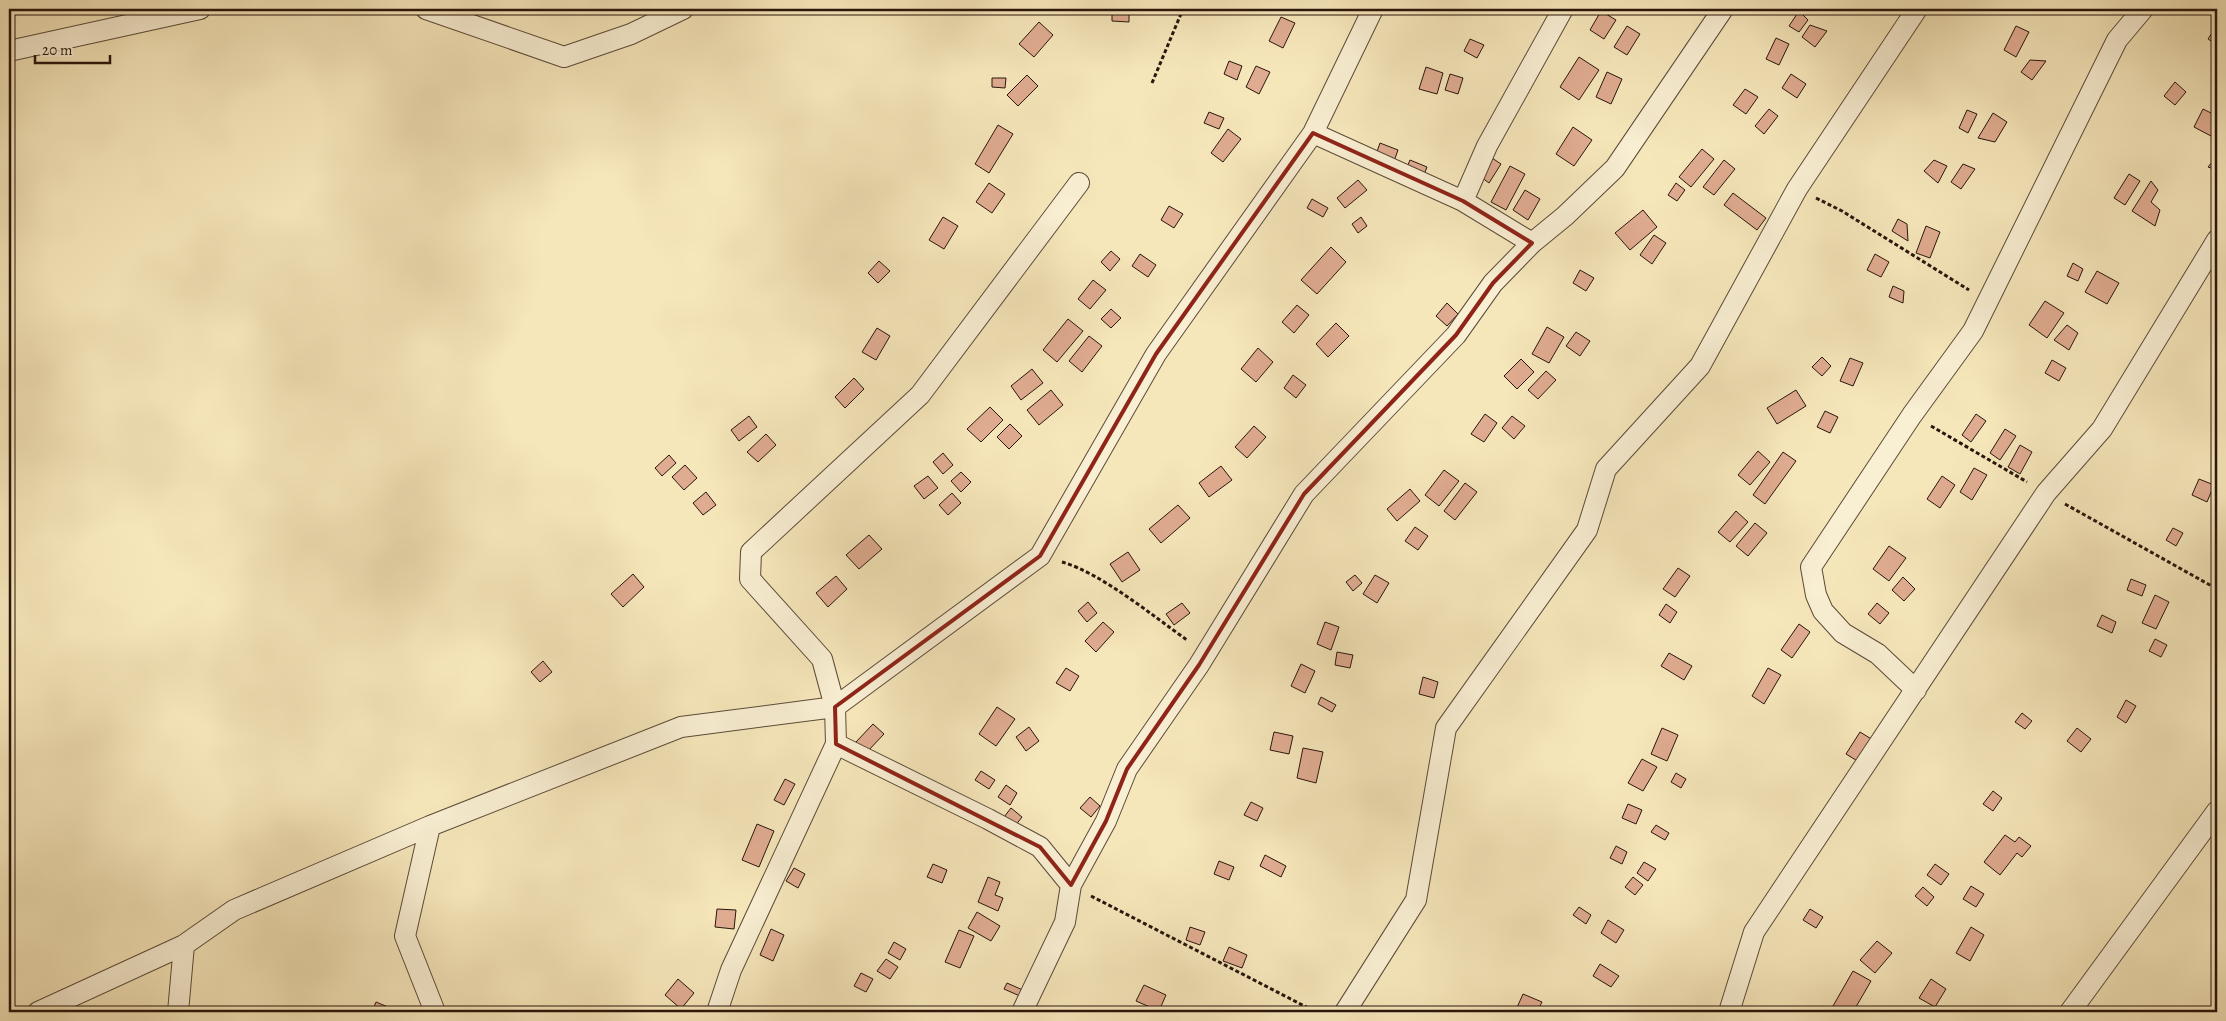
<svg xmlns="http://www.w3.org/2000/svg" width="2226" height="1021" viewBox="0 0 2226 1021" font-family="Alegreya,serif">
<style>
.building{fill:#e0ac91;stroke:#29150c}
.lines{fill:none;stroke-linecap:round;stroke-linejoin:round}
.minor-casing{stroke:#5c4a38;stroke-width:22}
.path{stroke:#29150c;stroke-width:3;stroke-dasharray:4 2.5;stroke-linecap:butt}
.minor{stroke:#f9efd3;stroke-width:20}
.marked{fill:none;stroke:#8f2418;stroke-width:4;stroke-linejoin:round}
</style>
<rect width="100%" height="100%" fill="#f6e7bb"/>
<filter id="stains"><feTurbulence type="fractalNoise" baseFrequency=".004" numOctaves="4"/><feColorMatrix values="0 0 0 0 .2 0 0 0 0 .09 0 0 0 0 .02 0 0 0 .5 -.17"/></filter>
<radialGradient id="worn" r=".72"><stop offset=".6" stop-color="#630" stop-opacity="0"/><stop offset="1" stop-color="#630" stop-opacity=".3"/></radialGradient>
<path class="building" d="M1112 9H1129V22L1112 21Z
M1601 11 1616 20 1604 39 1590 30Z
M1799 11 1808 20 1799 32 1789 26Z
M1281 17 1295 23 1283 48 1269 41Z
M1039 22 1053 35 1034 57 1019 44Z
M1810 25 1827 31 1815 47 1802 37Z
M2217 25V45L2208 39Z
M1627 26 1640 34 1627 55 1614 47Z
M2016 26 2029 32 2016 57 2004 50Z
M1776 38 1789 44 1779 65 1766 59Z
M1470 39 1484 45 1477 58 1464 51Z
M1579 57 1599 70 1579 100 1560 87Z
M2030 60 2046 61 2032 80 2021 72Z
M1229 61 1242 66 1237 80 1224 74Z
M1256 66 1270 72 1259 94 1246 87Z
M1426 67 1443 73 1437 94 1419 89Z
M1607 72 1622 79 1611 104 1596 97Z
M1450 74 1463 78 1458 94 1445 90Z
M1791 74 1806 84 1797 98 1782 88Z
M1027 75 1038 86 1018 106 1007 95Z
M992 78H1006L1005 88 992 87Z
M2175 82 2186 92 2175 105 2164 96Z
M1745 89 1758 97 1746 114 1733 105Z
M1769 109 1778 116 1764 134 1755 126Z
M2203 109 2217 116V123L2211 136 2194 127Z
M1967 110 1977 114 1968 133 1959 128Z
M1209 112 1224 118 1219 129 1204 123Z
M1993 113 2007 122 1995 142 1978 138Z
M998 125 1013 134 989 173 975 164Z
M1573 127 1592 140 1574 166 1556 154Z
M1228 129 1241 139 1223 162 1211 153Z
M1380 143 1398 150 1392 167 1374 160Z
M1702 149 1714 159 1691 187 1679 177Z
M1489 156 1501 164 1489 183 1477 174Z
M2217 156V170L2208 167Z
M1410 160 1427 167 1422 180 1405 172Z
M1724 160 1735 169 1714 195 1703 187Z
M1934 160 1947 166 1938 183 1924 171Z
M1963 164 1975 169 1961 189 1951 182Z
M1510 166 1525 174 1506 210 1491 202Z
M2129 174 2140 181 2125 205 2114 198Z
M1358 180 1367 190 1345 208 1337 198Z
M2151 181 2158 190 2151 202 2160 210 2155 226 2132 211Z
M989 183 1005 194 992 213 976 202Z
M1676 183 1685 190 1677 201 1668 195Z
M1525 190 1540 199 1528 220 1513 210Z
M1733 193 1766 218 1757 230 1724 205Z
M1312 199 1328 208 1323 217 1307 208Z
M1169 206 1183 214 1174 228 1161 220Z
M1643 210 1657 227 1630 250 1615 233Z
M943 217 958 226 944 249 929 240Z
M1361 217 1367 226 1358 233 1352 224Z
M1898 219 1907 224 1908 241 1892 231Z
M1926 226 1940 232 1930 258 1916 253Z
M1654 235 1666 243 1652 264 1640 255Z
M1331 247 1346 262 1317 294 1301 280Z
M1111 251 1120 259 1110 271 1101 262Z
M1140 254 1156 265 1148 277 1132 266Z
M1875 254 1889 262 1881 277 1867 270Z
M879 261 890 271 878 283 868 273Z
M2073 263 2083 269 2078 281 2067 276Z
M1580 270 1594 278 1586 291 1573 283Z
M2097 271 2119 283 2107 304 2085 292Z
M1093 280 1106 290 1090 309 1078 299Z
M1893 286 1904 291 1903 303 1889 297Z
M2045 301 2064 313 2047 338 2029 325Z
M1447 303 1458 314 1447 326 1436 316Z
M1297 305 1309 315 1294 333 1282 322Z
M1111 309 1121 318 1111 328 1101 319Z
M1068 319 1083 331 1057 362 1043 350Z
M1336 323 1349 336 1328 357 1316 344Z
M2067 325 2078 333 2069 350 2054 340Z
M1547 327 1564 337 1549 363 1532 354Z
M877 328 890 336 876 360 862 352Z
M1576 332 1590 341 1580 356 1566 346Z
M1089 336 1102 346 1082 372 1069 361Z
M1258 348 1273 362 1256 382 1241 369Z
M1822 357 1831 366 1822 376 1812 367Z
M1850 358 1863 363 1853 386 1840 381Z
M1521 359 1534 372 1517 389 1504 376Z
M2052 360 2066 368 2059 381 2045 373Z
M1032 369 1043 383 1021 400 1011 386Z
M1546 371 1556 380 1538 399 1528 390Z
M1293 375 1306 385 1296 398 1284 388Z
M854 378 864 389 845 408 835 397Z
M1051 390 1063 405 1039 425 1027 410Z
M1796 390 1806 406 1777 424 1767 408Z
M990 407 1003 420 981 442 967 429Z
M1825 411 1838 417 1830 433 1817 427Z
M1485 414 1497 423 1484 442 1471 434Z
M1976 414 1986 421 1971 442 1962 435Z
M749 416 757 427 739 441 731 430Z
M1512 416 1525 426 1514 439 1502 428Z
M1010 424 1022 436 1009 449 997 437Z
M1254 426 1266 437 1247 458 1235 447Z
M2005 429 2016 436 2000 460 1990 453Z
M766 434 776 445 758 462 747 452Z
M2020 445 2032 452 2020 474 2008 467Z
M1758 451 1770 462 1750 485 1738 475Z
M1783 452 1796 461 1765 504 1753 495Z
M943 453 953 465 943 474 933 462Z
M669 455 676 463 662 476 655 468Z
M685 465 697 478 684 490 672 477Z
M1221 466 1232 480 1209 497 1199 483Z
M1974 468 1987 475 1972 500 1960 492Z
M1444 470 1459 481 1439 506 1425 495Z
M961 472 971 482 961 492 951 481Z
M928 476 938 488 924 499 914 486Z
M1942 476 1955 485 1940 508 1927 499Z
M2199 479 2214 485 2207 502 2192 495Z
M1465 483 1477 492 1455 520 1444 511Z
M1410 489 1420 501 1397 521 1387 509Z
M706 492 716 505 703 515 693 503Z
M952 493 961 503 948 515 939 505Z
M1178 505 1190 518 1161 543 1149 529Z
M1736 511 1748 522 1730 542 1718 532Z
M1755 523 1767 533 1748 556 1736 546Z
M1415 527 1428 536 1418 550 1405 541Z
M2173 528 2183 533 2176 546 2166 540Z
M869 535 882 549 859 569 846 555Z
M1889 546 1906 558 1889 581 1873 569Z
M1128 552 1140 570 1122 582 1110 564Z
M1678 568 1690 576 1675 597 1663 589Z
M633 574 644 587 623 607 611 594Z
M1355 575 1362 583 1353 591 1346 582Z
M1375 575 1389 583 1377 603 1363 594Z
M836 576 847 589 828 607 816 593Z
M1903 577 1915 589 1904 601 1892 590Z
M2131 579 2146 585 2142 596 2127 590Z
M2155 595 2169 602 2156 629 2142 623Z
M1088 602 1097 613 1087 622 1078 611Z
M1182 603 1190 613 1174 625 1166 614Z
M1877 603 1889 613 1880 624 1868 614Z
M1666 604 1677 612 1670 623 1659 615Z
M2102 615 2116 622 2112 633 2097 626Z
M1103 622 1114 632 1096 652 1085 641Z
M1325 622 1339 627 1331 650 1317 644Z
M1799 624 1810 632 1792 658 1781 650Z
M2155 639 2167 645 2161 657 2149 651Z
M1337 652 1353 655 1350 668 1335 665Z
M1669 653 1692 666 1684 680 1661 666Z
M543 661 552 672 540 682 531 672Z
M1301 664 1315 671 1305 693 1291 686Z
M1066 668 1079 676 1070 691 1056 683Z
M1768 668 1781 675 1764 704 1752 696Z
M1423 677 1438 682 1434 698 1419 694Z
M1321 697 1336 705 1332 712 1318 704Z
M2126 700 2136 706 2126 723 2117 717Z
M997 707 1015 719 996 746 979 734Z
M2022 713 2032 721 2025 729 2015 722Z
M873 724 884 734 867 752 856 742Z
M1029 727 1039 741 1026 751 1016 737Z
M1662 728 1678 735 1667 761 1651 754Z
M2077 728 2091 739 2081 752 2067 741Z
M1274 732 1293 736 1289 754 1270 750Z
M1860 732 1873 740 1859 762 1846 754Z
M1303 748 1323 752 1316 783 1297 778Z
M1642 759 1657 767 1643 791 1628 783Z
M981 771 995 780 989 789 975 780Z
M1676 773 1686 779 1681 788 1671 782Z
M785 779 795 784 784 805 774 800Z
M1006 785 1017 793 1010 805 998 797Z
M1993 791 2002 798 1993 811 1983 804Z
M1090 797 1100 806 1091 817 1080 808Z
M1251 802 1263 808 1257 821 1244 815Z
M1628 804 1642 810 1636 824 1622 818Z
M1011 808 1022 817 1015 826 1004 817Z
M757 824 774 831 759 867 742 860Z
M1656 825 1669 833 1665 840 1651 832Z
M2005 835 2015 842 2019 837 2031 846 2022 857 2017 853 2000 875 1984 862Z
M1616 846 1627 852 1622 864 1610 858Z
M1265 855 1286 866 1281 877 1260 866Z
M1219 861 1234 867 1229 880 1214 874Z
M1644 862 1656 869 1648 881 1637 873Z
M933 864 947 870 942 883 927 877Z
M1935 864 1949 874 1941 885 1927 875Z
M794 868 805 874 798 888 786 881Z
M988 877 1000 882 995 895 1003 898 998 911 978 902Z
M1633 877 1643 885 1635 895 1625 887Z
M1971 886 1984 894 1976 907 1963 899Z
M1923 887 1934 897 1927 906 1915 896Z
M1579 907 1591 915 1586 924 1573 915Z
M717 909 736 910 734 929 715 927Z
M1810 909 1823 917 1816 928 1803 920Z
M977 912 1000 926 991 941 968 928Z
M1608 920 1624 930 1616 943 1601 933Z
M1190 927 1205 932 1200 945 1186 940Z
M1971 927 1984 935 1970 961 1956 953Z
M771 929 784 935 773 961 760 955Z
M959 930 974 936 960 968 945 962Z
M1877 941 1892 953 1875 973 1860 960Z
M894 942 906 949 900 960 888 953Z
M1229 947 1247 955 1242 968 1223 961Z
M886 959 898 967 890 979 877 971Z
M1600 964 1619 976 1611 987 1593 976Z
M1853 971 1871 981 1853 1012H1843L1833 1006Z
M861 973 873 979 866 992 854 986Z
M678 979 694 993 681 1009 665 995Z
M1931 979 1946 989 1935 1007 1919 998Z
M1007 983 1025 991 1022 997 1004 989Z
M1144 985 1166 995 1159 1011 1136 1001Z
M1523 994 1542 1002 1537 1012H1515Z
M376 1002 400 1012H372Z"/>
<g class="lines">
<defs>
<path id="minor" d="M426 9 564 57 631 34 683 9
M9 51 200 9
M1313 133 1463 201 1532 243 1565 216 1615 168 1723 9
M1463 201 1487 146 1563 9
M1916 690 1878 654 1843 633 1823 611 1816 595 1811 567 1912 415 1973 331 2117 40 2143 9
M836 744 988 819 1040 847 1071 885 1065 922 1022 1012
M430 826 405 936 435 1012
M1071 885 1106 821 1127 769 1199 665 1304 494 1456 335 1493 283 1532 243
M38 1012 184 945 234 910 430 826 681 727 835 707 1040 556 1156 354 1313 133 1373 9
M178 1012 184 945
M717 1012 731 970 836 744 835 707 822 659 750 579 751 552 920 395 1079 183
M1345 1012 1416 900 1446 728 1587 530 1606 469 1700 366 1797 189 1917 9
M1729 1012 1754 932 2046 493 2102 429 2217 240
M2070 1012 2217 811"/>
</defs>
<use href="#minor" class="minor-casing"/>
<path class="path" d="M1152 83 1183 9
M1816 198 1842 211 1969 290
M1931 426 2027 482
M2065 504 2217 589
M1062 562C1101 573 1153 616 1187 640
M1091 896 1316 1012"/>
<use href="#minor" class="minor"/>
</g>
<path class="marked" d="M1313 133 1463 201 1532 243 1493 283 1456 335 1304 494 1199 665 1127 769 1106 821 1071 885 1040 847 836 744 835 707 1040 556 1156 354Z"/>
<rect width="2226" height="1021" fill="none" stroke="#f6e7bb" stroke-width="30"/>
<rect x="10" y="10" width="2206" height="1001" fill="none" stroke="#29150c" stroke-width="2.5"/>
<rect x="15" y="15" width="2196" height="991" fill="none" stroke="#29150c"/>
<path d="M35 55v8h75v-8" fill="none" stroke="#29150c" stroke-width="2.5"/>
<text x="42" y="55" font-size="15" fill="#29150c" stroke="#f9efd3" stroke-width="4" paint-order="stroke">20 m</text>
<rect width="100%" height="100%" filter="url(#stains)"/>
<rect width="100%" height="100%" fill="url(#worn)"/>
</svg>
